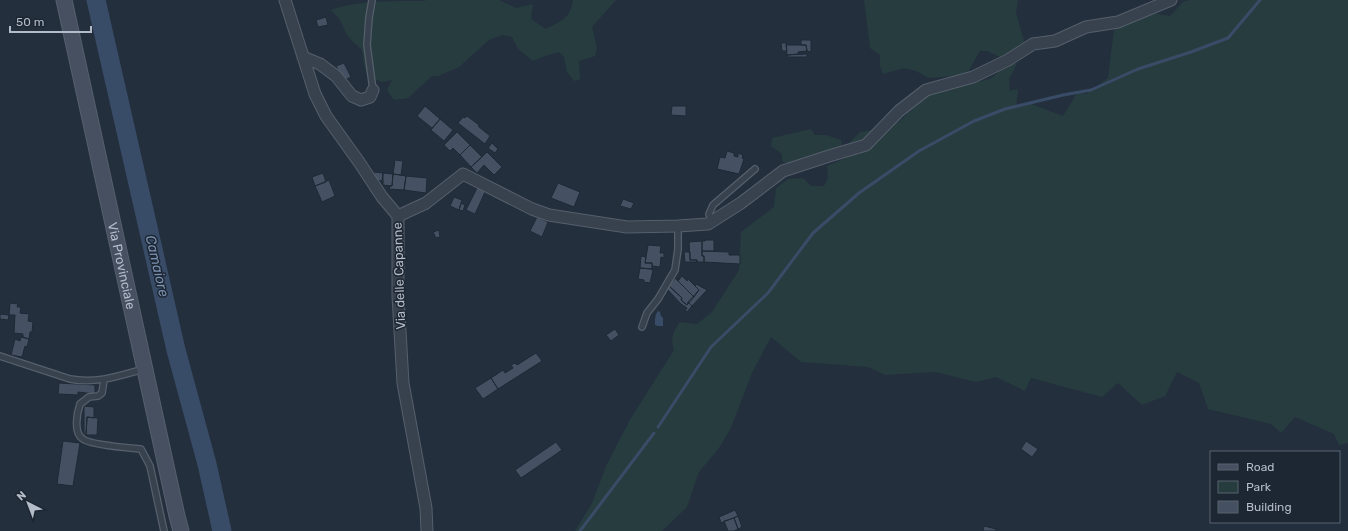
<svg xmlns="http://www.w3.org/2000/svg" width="1348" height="531" viewBox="0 0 1348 531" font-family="Rubik,sans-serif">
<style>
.green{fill:#263c3f}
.water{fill:#394c67}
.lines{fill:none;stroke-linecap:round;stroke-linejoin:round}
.stream{stroke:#394c67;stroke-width:3}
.river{stroke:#394c67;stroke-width:19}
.building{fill:#455162;stroke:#1f2835}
.service-casing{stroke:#565f6c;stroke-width:8}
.minor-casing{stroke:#565f6c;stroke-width:13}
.secondary-casing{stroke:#565f6c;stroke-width:17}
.service{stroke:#38414e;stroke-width:5.5}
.minor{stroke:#38414e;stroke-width:11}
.secondary{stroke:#465061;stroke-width:15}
.labels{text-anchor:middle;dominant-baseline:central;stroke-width:3;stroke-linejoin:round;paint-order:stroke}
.street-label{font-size:13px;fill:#b4bcc9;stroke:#1d2633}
.water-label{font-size:14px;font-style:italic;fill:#7c92b1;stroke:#1d2633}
</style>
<rect width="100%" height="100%" fill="#242f3e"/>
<path class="green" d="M426 0H499L516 8 533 4 531 19 546 29C561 21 570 19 573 0H616L592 27 597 48 595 56 579 61 580 79 574 81 567 72 564 57 559 52 545 56 533 61 518 49 512 37 502 35 489 40 459 67 438 76H432L408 98 394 100 387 90 392 80 382 82 368 77 364 65 362 50 352 41 347 35 340 20 331 10C357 0 395 1 424 1Z
M864 0H1018L1016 13 1025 44 1000 57 987 51H980L968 72 955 76 929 78 916 71 904 68 883 74 880 66V55L870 48Z
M1189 0H1348V443L1339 445 1334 434 1295 417 1281 433 1271 424 1208 409 1199 383 1177 372 1165 396 1142 405 1118 383 1102 397 1031 378 1025 391 996 377 976 382 936 372 885 375 868 367 801 362 771 337 752 373 730 430 719 448 699 472 687 507 662 531H575L592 503 607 464 631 418 674 350C670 338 673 332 680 322L697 324 712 312 739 270 741 232 774 207 776 188 788 179 803 178 811 186H824L828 178 827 166 853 155 850 142 860 132 892 127 933 91 990 79 1011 62 1017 64 1009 79 1010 91 1018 89 1016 108 1029 103 1063 116 1077 93 1086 94 1108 78 1114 29 1153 13 1170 16 1183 2Z
M811 129 815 135H826L841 140 842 144 834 157 789 165 782 161V154L771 146 772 138Z"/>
<path class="water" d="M658 311 660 312 661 316 663 318V326H658L655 325C655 319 655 315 658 311Z"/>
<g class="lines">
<path class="stream" d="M658 427 711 347 768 293 813 233 859 193 919 151 974 121 1005 109 1063 95 1091 90 1138 69 1191 52 1228 38 1260 0
M580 531 654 433"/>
<path class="river" d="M96 0 176 350 207 464 222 531"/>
</g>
<path class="building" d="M326 17 328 25 318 27 316 20Z
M801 40H811V52L807 51 806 45H801Z
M781 43H786L787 51H782Z
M786 45H806L807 51 798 52V54L787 55Z
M807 54V57H787V55Z
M344 63 351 77 343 81 336 66Z
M425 106 440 119 432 128 417 116Z
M672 106H686V116L671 115Z
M467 116 479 125 478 126 490 136 485 144 458 123 463 117 465 118Z
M440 119 453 130 444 141 431 130Z
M457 132 470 145 460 155 453 148 450 151 444 145Z
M492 143 498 149 495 153 488 148Z
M470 145 482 157 471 167 460 155Z
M727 151 734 153V156L738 157V153L743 155 742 158 744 159 739 174 717 169 720 157 725 158Z
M487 152 502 167 494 175 484 165 477 173 471 167Z
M395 160 403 161 401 175 393 174Z
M374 172 383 173 382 181 373 180Z
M323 173 326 182 315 186 312 177Z
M383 173 393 174 392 186 383 185Z
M393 174 406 176 404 190 389 189 390 186H392Z
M406 176 427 178 426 193 404 190Z
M329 180 335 196 322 202 315 186Z
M558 183 580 192 574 207 551 198Z
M478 186 486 190 475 214 466 210Z
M454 197 462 200 459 210 450 206Z
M623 199 634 203 631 209 620 206Z
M461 203 465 205 463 211 459 210Z
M537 217 548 222 542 237 530 231Z
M439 230 440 237 436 238 433 232Z
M705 240H714V251H702V241H705Z
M702 241V256H704V262H697V260H690L689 242Z
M648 245 661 246 660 253H664V258L661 257 660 267 652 266V263H645Z
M702 251 729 252V255H740V264L704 262V256H702Z
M684 252H690V260H697V262H685Z
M641 256 646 257 645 263H652V269L640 268Z
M640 268 651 269 653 270 650 283 644 282V280L638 279Z
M682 276 687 281 688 279 699 290 694 297 678 281Z
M675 278 694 297 687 305 681 300 682 298 669 286Z
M696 284 707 290 692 306 688 302 699 290 695 286Z
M669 286 682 298 681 300 687 305 688 302 692 306 687 312 685 311 687 308 681 304 667 289Z
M10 303 18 304 17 307H21L20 313 29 314 28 321 33 322 32 332H30L29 339 23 337V334L14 333 15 315H9Z
M0 314 9 315 8 320 0 319Z
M615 329 619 335 611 341 606 335Z
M21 337 29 339 27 347 25 346 22 357 11 355 15 339 20 341Z
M536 353 542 361 498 389 491 378 503 370 505 373 513 368 511 365 515 363 517 365Z
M491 378 498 389 483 399 475 388Z
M59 383 95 385V394L78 392V395L58 394Z
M84 406 94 407V418L87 417 86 435H84Z
M87 417 98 418 97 435H86Z
M63 441 80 443 73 486 57 484Z
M1026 441 1038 449 1032 457 1021 449Z
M556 442 562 450 521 478 515 470Z
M735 510 738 516 721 523 719 517Z
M738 516 742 527 738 529 734 518Z
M734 518 738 529 734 531H728L724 521Z
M984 526 996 529V531H983Z"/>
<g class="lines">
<defs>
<path id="service" d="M372 0 369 18 367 45 373 90
M712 222 709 214 713 205 755 169
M642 327 647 313 658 299 675 270 678 249V226
M0 356 70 379C96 384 119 376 144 369
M104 380 102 393 98 396 89 397 80 404C77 413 73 433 83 439 90 445 130 448 141 449L150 466 164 531"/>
<path id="minor" d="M285 0 315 94 326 116 359 162 382 197 398 216V296L403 383 426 508 427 531
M303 57 320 64 336 76 352 96 361 100 370 97 373 90
M398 216 426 203 463 174 532 209 549 215 627 227 678 226 708 224 741 203 783 171 829 156 866 145 899 111 926 90 973 77 1008 60 1033 44 1055 41 1086 27 1118 22 1171 0"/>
<g id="secondary">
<path id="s1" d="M64 0 177 516 181 531"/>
</g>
</defs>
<use href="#service" class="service-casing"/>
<use href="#minor" class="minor-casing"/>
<use href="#secondary" class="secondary-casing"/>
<use href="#service" class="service"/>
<use href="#minor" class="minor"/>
<use href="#secondary" class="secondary"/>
</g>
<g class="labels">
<g class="street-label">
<text stroke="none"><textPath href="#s1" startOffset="272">Via Provinciale</textPath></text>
<text transform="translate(399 276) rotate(-92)">Via delle Capanne</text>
</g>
<g class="water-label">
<text transform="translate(157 266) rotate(77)">Camaiore</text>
</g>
</g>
<rect x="1210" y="451" width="130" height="72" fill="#1d2633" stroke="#59626f"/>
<rect x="1218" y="464" width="20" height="6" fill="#465061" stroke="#59626f"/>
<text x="1246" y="471" font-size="12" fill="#b4bcc9">Road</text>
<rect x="1218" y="481" width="20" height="12" fill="#263c3f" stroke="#59626f"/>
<text x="1246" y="491" font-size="12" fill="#b4bcc9">Park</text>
<rect x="1218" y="501" width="20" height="12" fill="#455162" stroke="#59626f"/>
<text x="1246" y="511" font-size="12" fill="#b4bcc9">Building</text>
<g transform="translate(28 503) rotate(318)" stroke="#1d2633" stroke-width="3" paint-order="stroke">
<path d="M0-3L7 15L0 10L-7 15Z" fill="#b4bcc9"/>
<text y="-6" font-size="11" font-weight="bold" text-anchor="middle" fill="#b4bcc9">N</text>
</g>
<path d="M10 26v6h81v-6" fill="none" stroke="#b4bcc9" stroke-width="2"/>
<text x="16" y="26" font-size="12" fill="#b4bcc9" stroke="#1d2633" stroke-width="3" paint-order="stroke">50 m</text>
</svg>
